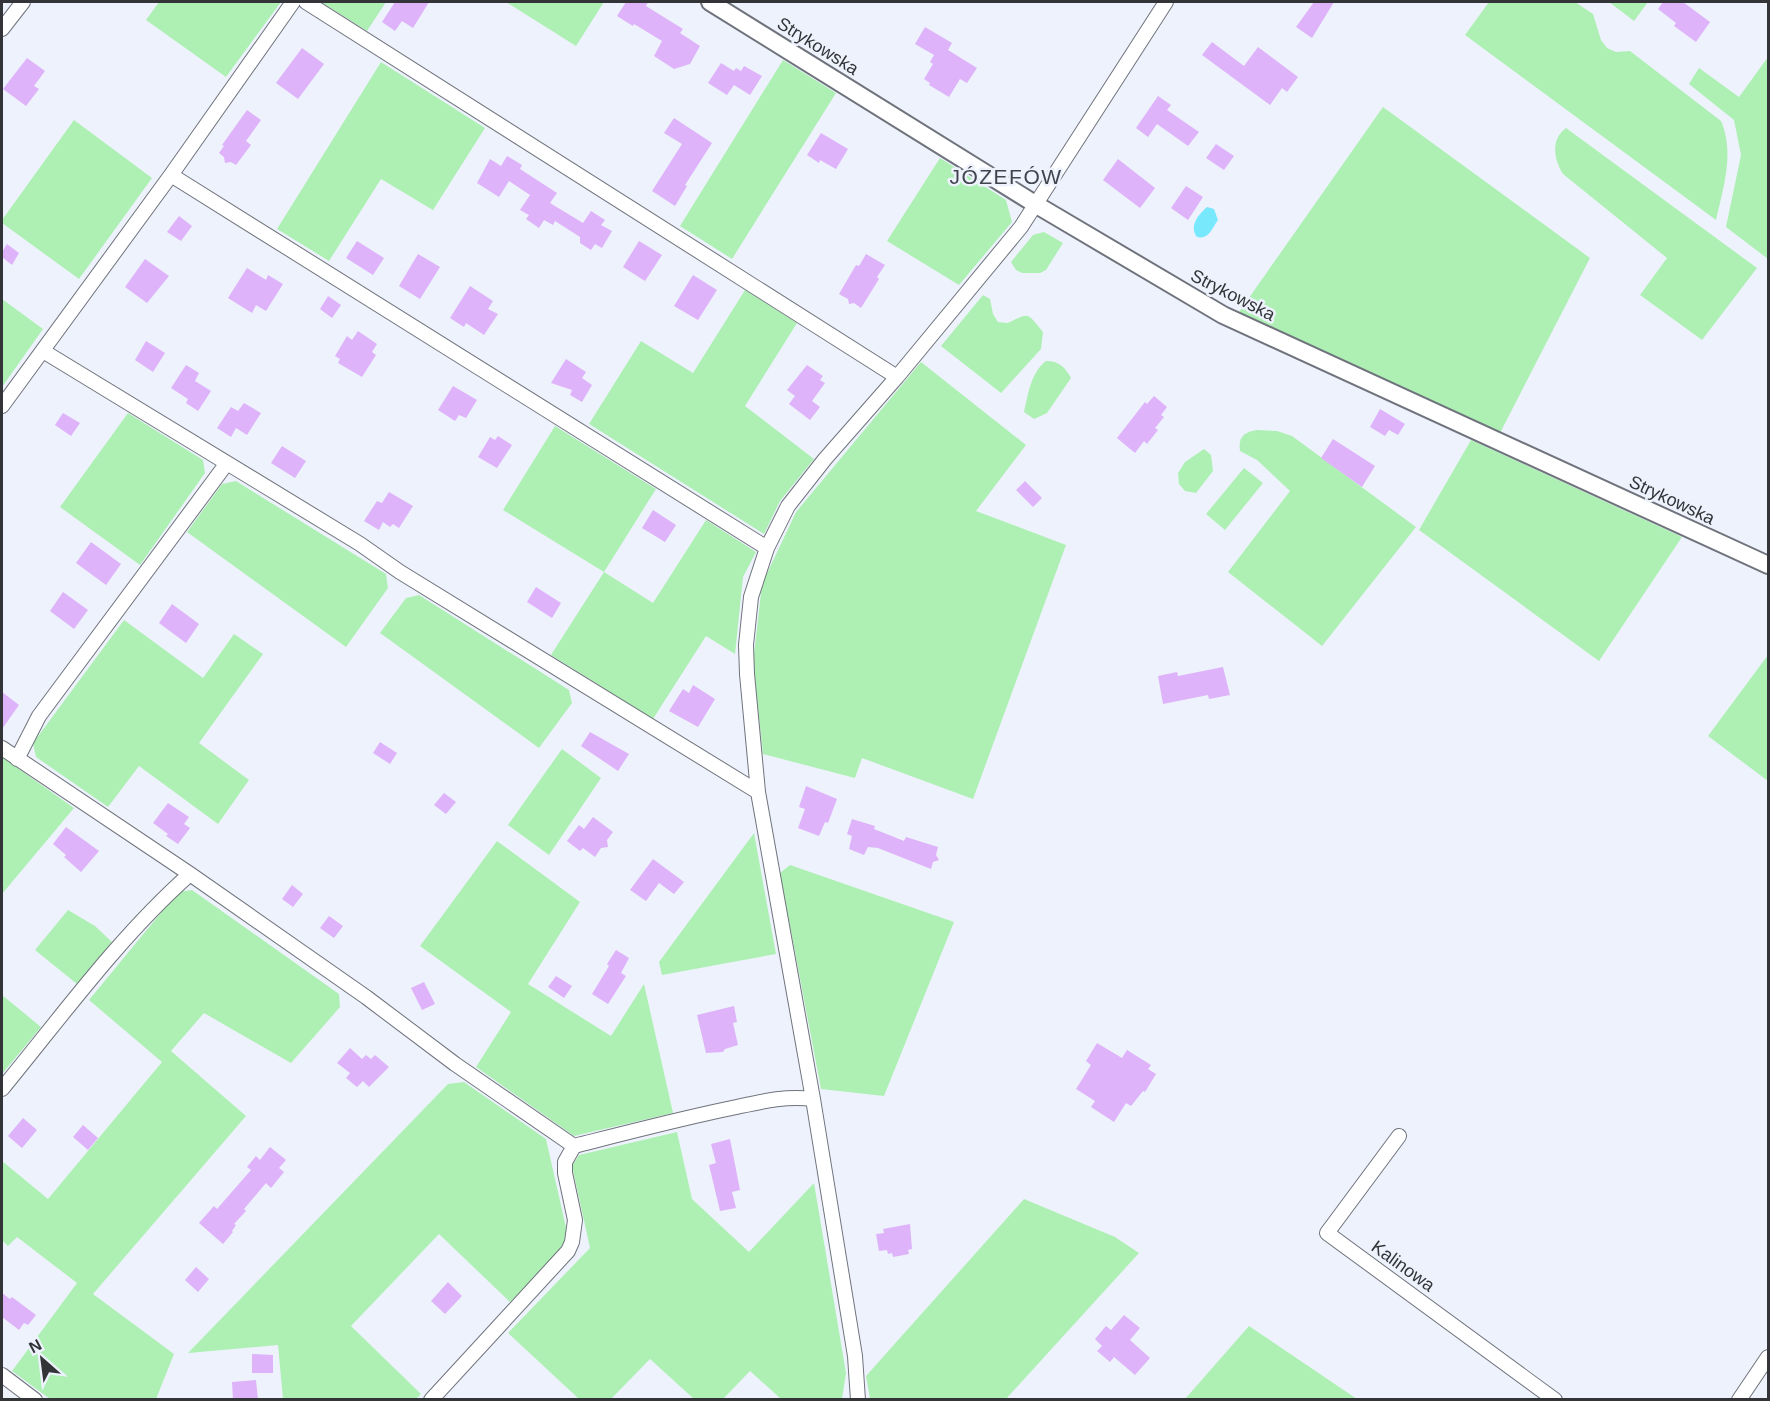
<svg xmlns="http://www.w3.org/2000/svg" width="1770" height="1401" viewBox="0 0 1770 1401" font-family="Arial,sans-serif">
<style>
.green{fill:#aef0b4}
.water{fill:#78e9fd}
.building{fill:#deb3f9}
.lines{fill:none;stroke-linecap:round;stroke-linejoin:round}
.minor-casing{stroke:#6f737c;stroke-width:16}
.tertiary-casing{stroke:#6f737c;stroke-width:20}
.minor{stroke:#fff;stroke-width:14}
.tertiary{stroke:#fff;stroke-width:16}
.labels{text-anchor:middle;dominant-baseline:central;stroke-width:5;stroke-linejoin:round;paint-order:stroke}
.street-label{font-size:18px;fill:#333438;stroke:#eef2fd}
.quarter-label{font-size:21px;letter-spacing:1.5px;fill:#41444d;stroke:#eef2fd}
</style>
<rect width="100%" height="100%" fill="#eef2fd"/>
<path class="green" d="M159 2H281L226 77 146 20Z
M321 2H386L367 31Z
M506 2H604L576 46Z
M1489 2H1575L1593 14 1601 40 1607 48 1616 52 1630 51 1721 121C1735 153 1723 188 1716 220L1465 35Z
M1609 2H1648L1634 21Z
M1768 57V259L1726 227 1741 155 1734 120 1689 84 1699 68 1739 97Z
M783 60 836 93 732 259 680 226Z
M381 62 485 128 433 210 381 179 329 261 277 229Z
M1383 107 1590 258 1500 433 1239 312Z
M74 120 152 178 79 279 2 223V220Z
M1566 128 1757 268 1702 340 1640 295 1667 258 1563 174C1554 159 1550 140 1566 128Z
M940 158 1006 200 1012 222 959 285 887 241Z
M1044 232 1063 243 1046 270 1040 273H1022L1016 270 1011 262 1033 235Z
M745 290 797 323 745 406 814 459 780 501 764 534 589 424 641 341 693 373Z
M983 295 990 299 993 314 998 322 1008 323C1030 312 1027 312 1043 332L1041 349 1001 393 941 346Z
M2 299 43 329 2 387Z
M1046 361C1059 361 1065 367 1071 378L1047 413 1034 419 1024 412C1028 395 1031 372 1046 361Z
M921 362 1026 445 976 511 1066 545 973 799 862 758 855 778 763 754 753 663 762 584 796 512Z
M128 413 203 460 205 473 140 565 60 507Z
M555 426 656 489 604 572 653 603 706 520 756 552 743 577 735 654 706 636 653 719 551 655 604 572 503 510Z
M1257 430 1277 431 1292 436 1416 527 1322 646 1228 572 1290 491 1257 460 1240 451C1238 437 1244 432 1257 430Z
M1471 440 1682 537 1599 661 1419 530Z
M1204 449 1211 455 1213 471 1196 493 1185 491 1179 484 1178 473 1185 462Z
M1244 468 1263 483 1225 530 1206 514Z
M236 481 386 574 388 588 346 647 187 532 222 484Z
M419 595 569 690 572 703 539 748 380 633 406 598Z
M124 620 203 678 234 634 263 654 199 743 249 780 218 824 139 766 108 807 36 757 33 743Z
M1768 655V781L1708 736Z
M562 749 601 778 549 855 508 825Z
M2 757 74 808 2 894Z
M754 833 776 954 662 975 659 962Z
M497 841 580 902 528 984 611 1036 644 984 673 1113 574 1136 476 1067 511 1012 420 946Z
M790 865 954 922 884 1096 821 1089 780 873Z
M192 890 339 994 340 1007 291 1063 204 1013 171 1051 246 1116 93 1294 174 1354 156 1399H50L12 1371 77 1283 17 1237 8 1246 2 1240V1161L48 1199 162 1062 89 1000 178 892Z
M68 910 95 926 112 942 77 984 35 950Z
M2 995 41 1027 2 1074Z
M464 1082 546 1139 569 1241 510 1302 439 1234 351 1326 421 1394 416 1399H283L278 1345 188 1353 448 1084Z
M677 1132 692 1199 749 1252 814 1183 846 1373 842 1399H781L750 1371 723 1399H694L650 1359 611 1399H579L508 1333 590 1248 572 1166 579 1155Z
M1024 1199 1115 1237 1139 1253 1006 1399H870L866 1376Z
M1249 1326 1357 1399H1185Z"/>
<path class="water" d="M1207 207 1214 209 1218 220C1212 228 1209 240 1197 237 1189 226 1198 215 1207 207Z"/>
<path class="building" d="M395 2H429L413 28 402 21 395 31 382 22Z
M626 2H648L646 6 683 29 680 33 700 46 690 64 674 69 654 56 662 41 634 24 633 26 617 16Z
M1314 2H1334L1312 38 1296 27Z
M1663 2H1683L1710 22 1696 42 1674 26 1676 23 1658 9Z
M925 27 952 43 948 50 977 68 967 83 960 79 949 97 929 85 930 83 924 79 933 64 930 62 934 55 915 44Z
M1212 42 1244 66 1258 47 1298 77 1287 92 1282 88 1270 105 1202 55Z
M302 48 324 64 298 99 276 83Z
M27 58 45 71 34 86 39 89 26 106 3 89Z
M721 63 734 71 736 68 741 71 744 66 762 76 750 95 734 85 727 95 708 83Z
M1158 96 1171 105 1167 110 1199 132 1188 146 1157 124 1148 137 1136 128Z
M247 110 261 120 246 141 251 145 236 165 231 162 225 163 224 157 219 153 224 146 222 145Z
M674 118 712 143 685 185 687 186 675 206 652 191 682 144 664 133Z
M821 133 848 149 836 169 820 160 819 163 807 155Z
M1216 144 1234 156 1224 170 1206 158Z
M507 156 522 165 520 169 557 193 550 203 583 223 591 211 605 220 601 225 612 231 602 248 595 244 591 250 580 243V237L555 221 553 225 544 220 539 228 526 219 529 215 520 210 530 195 509 181 499 197 477 183 490 159 501 166Z
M1118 159 1155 188 1140 208 1103 180Z
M1186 186 1203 197 1188 220 1171 208Z
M179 216 192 226 181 241 167 232Z
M357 241 384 258 373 275 346 258Z
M639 241 662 255 645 281 623 267Z
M7 244 19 253 12 265 2 257V252Z
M418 254 440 267 420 299 399 286Z
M866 254 885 265 877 277 879 279 861 308 854 303 849 304 848 299 839 294 856 265 859 266Z
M145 259 169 276 147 303 125 287Z
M247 268 266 280 268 275 283 284 266 311 256 305 252 313 228 298Z
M693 275 717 290 698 320 674 306Z
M470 286 493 301 488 309 498 314 484 335 466 323 464 327 450 318Z
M328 296 341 305 332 318 320 309Z
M358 331 377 344 372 352 376 355 362 377 338 363 340 359 335 356 347 336 352 340Z
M146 341 165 353 153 372 135 360Z
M566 359 586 372 582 378 592 385 582 402 570 395 572 390 551 383Z
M186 365 199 373 195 381 211 391 198 411 186 403 188 399 171 388Z
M807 365 823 376 820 380 825 383 812 401 820 407 810 420 789 404 795 396 787 390Z
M453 386 477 400 466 418 459 415 455 421 438 410Z
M1154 396 1167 407 1161 415 1164 417 1155 428 1158 430 1147 444 1144 441 1135 453 1117 438 1145 402 1147 404Z
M244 403 261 413 247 435 236 428 231 437 217 428 231 407 238 411Z
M1380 409 1405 424 1398 435 1389 430 1385 436 1370 427Z
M63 413 80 423 71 436 55 425Z
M498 436 512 445 497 468 478 457 490 437 495 440Z
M1333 439 1375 466 1362 487 1321 458Z
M282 446 306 461 295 478 271 463Z
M1025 481 1042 498 1033 507 1016 490Z
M389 492 413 506 399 528 393 524 390 527 383 522 379 530 364 521 377 501 382 503Z
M653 510 676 525 665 542 642 528Z
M91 542 121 564 106 585 76 563Z
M536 587 561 603 552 618 527 602Z
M63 592 88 610 74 629 50 611Z
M172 604 199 624 186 643 159 623Z
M1223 667 1230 695 1209 699 1208 695 1163 704 1158 676 1177 672 1178 676Z
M693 685 715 699 698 727 669 711 683 689 689 693Z
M2 692 19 705 2 729Z
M590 732 629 754 618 771 581 746Z
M380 742 397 753 390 764 373 753Z
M806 786 837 799 828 823 825 822 819 836 798 828 805 809 799 807Z
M444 793 456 802 446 814 434 805Z
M168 803 189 817 184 824 190 828 178 844 166 836 168 834 153 823Z
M593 817 613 832 607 840 608 847 601 848 595 857 583 848 580 851 567 841 579 825 584 829Z
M852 819 875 826 874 829 904 841 906 837 938 847 936 855 939 860 933 862 931 869 878 848 868 847 864 855 849 849 852 836 847 834Z
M66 827 99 851 81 872 64 857 66 855 53 844Z
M653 859 684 882 674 894 659 883 646 901 630 890Z
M292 885 303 894 293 907 282 899Z
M329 916 343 926 334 938 320 928Z
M616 950 629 958 621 973 626 976 608 1004 592 994 609 966 607 964Z
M556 976 572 986 564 998 548 987Z
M424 982 435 1004 422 1010 411 988Z
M734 1006 737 1022 733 1023 738 1045 725 1049 723 1052 706 1053 697 1015Z
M1097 1043 1122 1058 1127 1050 1151 1065 1148 1069 1156 1074 1145 1092 1143 1091 1131 1106 1126 1103 1114 1122 1091 1107 1095 1101 1076 1089 1091 1065 1086 1061Z
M350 1048 362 1059 366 1055 371 1059 375 1055 389 1067 369 1087 363 1081 357 1087 346 1078 350 1073 337 1063Z
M23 1118 37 1130 22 1148 8 1136Z
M83 1125 98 1138 88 1150 73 1137Z
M730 1139 740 1190 732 1192 736 1208 720 1211 709 1165 716 1163 711 1144Z
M270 1147 286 1160 279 1168 284 1172 271 1188 266 1183 244 1209 246 1211 234 1224 236 1225 232 1231 233 1232 223 1244 199 1223 214 1206 217 1209 244 1178 251 1170 247 1167 256 1156 260 1160Z
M910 1224 912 1249 908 1250 909 1254 893 1257 892 1253 888 1254 887 1250 879 1251 876 1234 884 1233 883 1229Z
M196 1267 209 1279 198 1292 185 1280Z
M448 1282 462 1296 445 1314 431 1301Z
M2 1293 10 1299 12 1297 36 1315 28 1325 24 1323 19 1330 2 1317Z
M1124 1315 1140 1328 1130 1340 1150 1358 1135 1375 1114 1357 1110 1362 1097 1351 1102 1346 1095 1339 1106 1326 1111 1330Z
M252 1354 273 1355V1373H252Z
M256 1380 258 1400H233L232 1382Z"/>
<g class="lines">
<defs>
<path id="minor" d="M306 2 897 377
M2 29 23 2
M171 175 767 548
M43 351 360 544 400 572 758 792
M2 406 171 175 293 2
M2 748 190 874 366 997 455 1064 574 1146
M17 759 39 716 227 463
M2 1089C62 1016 119 937 190 874
M1399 1136 1327 1233 1555 1400
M2 1375 35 1400
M431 1400 568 1251 572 1242 575 1220 565 1173V1162L574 1146C625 1133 675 1120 727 1109 756 1103 783 1095 813 1099
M858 1400 855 1356 813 1099 758 792 747 674 746 645 751 597 767 548 788 506 825 459 897 377 1021 227 1166 2
M1739 1400 1768 1357"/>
<path id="tertiary" d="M710 2 1035 204 1223 315 1768 565"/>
</defs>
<use href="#minor" class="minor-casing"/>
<use href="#tertiary" class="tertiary-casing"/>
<use href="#minor" class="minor"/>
<use href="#tertiary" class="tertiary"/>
</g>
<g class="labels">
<g class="street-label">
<text transform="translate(818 46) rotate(32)">Strykowska</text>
<text transform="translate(1233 295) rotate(27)">Strykowska</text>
<text transform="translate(1672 500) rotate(25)">Strykowska</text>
<text transform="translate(1403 1266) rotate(36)">Kalinowa</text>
</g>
<g class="quarter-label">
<text x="1006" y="176">JÓZEFÓW</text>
</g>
</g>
<rect width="1770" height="1401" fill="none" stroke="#333438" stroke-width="6"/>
<g transform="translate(42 1359) rotate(332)" stroke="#eef2fd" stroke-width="4.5" paint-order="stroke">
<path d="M0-4.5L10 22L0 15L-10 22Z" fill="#333438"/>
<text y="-9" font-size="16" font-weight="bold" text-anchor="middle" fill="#333438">N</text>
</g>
</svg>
